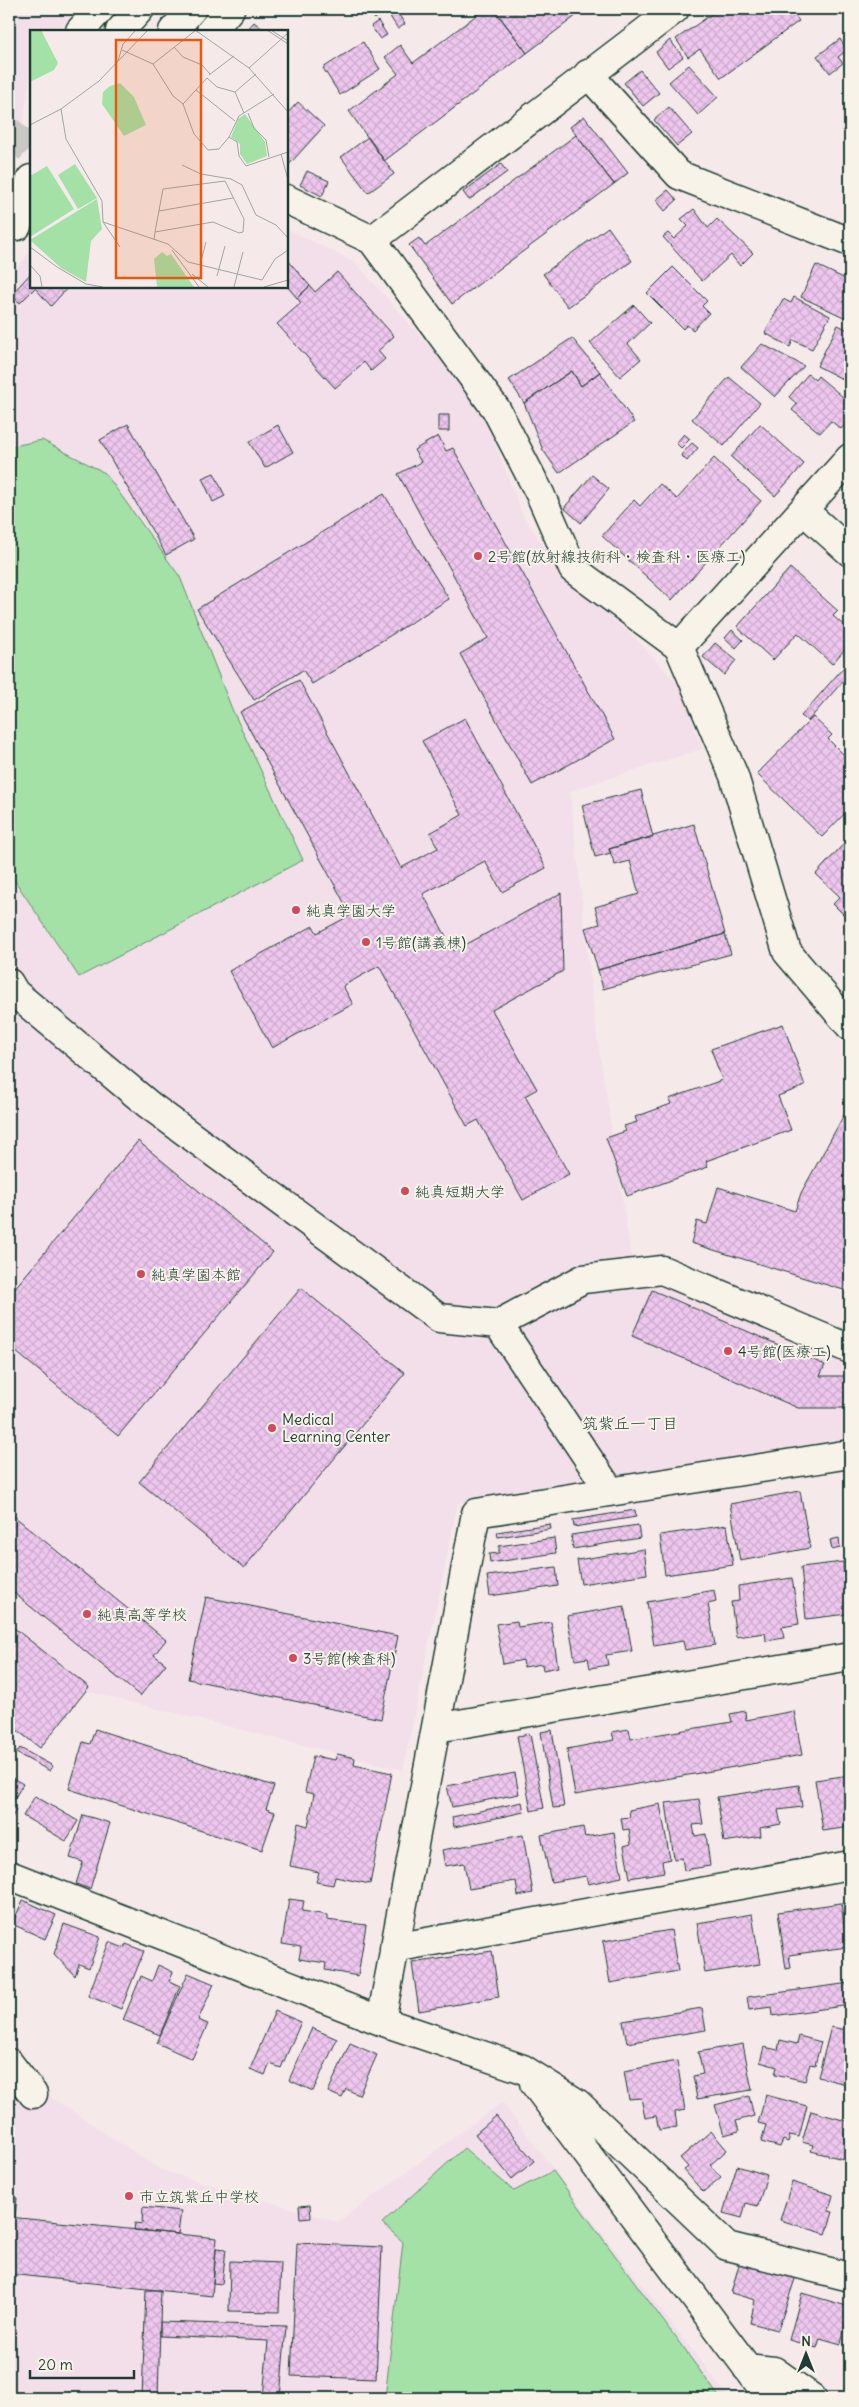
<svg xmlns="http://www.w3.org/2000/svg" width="859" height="2407" viewBox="0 0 859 2407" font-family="Delius,'Klee One',sans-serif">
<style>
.built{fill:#f3dfea}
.grass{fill:#a4e1a7;stroke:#628f6e}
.building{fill:url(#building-cross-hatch);stroke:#1f3d34}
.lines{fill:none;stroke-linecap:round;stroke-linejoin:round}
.minor-tunnel{stroke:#cac7c5;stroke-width:28;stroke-dasharray:28 14;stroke-linecap:butt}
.minor-casing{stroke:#1f3d34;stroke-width:31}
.minor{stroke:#f7f3e8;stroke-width:28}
.poi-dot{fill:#d1495b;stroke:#f7f3e8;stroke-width:2}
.labels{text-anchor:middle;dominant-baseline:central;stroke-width:4;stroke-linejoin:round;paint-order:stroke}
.poi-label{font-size:15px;fill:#1f3d34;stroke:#f7f3e8;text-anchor:start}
.neighbourhood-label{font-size:16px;fill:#1f3d34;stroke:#f7f3e8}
.inset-road{fill:none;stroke:#9fa5a1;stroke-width:1}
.view{fill:#e8590c;fill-opacity:0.15;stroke:#e8590c;stroke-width:2.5}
.inset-edge{fill:none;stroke:#1f3d34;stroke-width:2.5}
</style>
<defs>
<pattern id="building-cross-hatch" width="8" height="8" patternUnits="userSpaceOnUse" patternTransform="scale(1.25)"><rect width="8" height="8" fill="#eec6ee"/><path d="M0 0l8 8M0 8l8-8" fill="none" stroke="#ccabcd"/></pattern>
</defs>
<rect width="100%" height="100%" fill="#f5eae9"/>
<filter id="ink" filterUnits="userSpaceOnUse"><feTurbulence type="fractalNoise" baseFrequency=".02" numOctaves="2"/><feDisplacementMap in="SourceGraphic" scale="10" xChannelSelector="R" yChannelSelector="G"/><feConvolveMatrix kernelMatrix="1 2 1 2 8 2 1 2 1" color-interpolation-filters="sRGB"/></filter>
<g filter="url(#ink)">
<path class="built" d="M9 9H77L58 31H31V70L21 136 9 163Z
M286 228 356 263 479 402 523 516 568 580 634 637 680 686 702 749 570 791 596 1029 632 1260 850 1343V1439L458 1503 403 1770 9 1672V275L31 251V286H286Z
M9 2043 51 2097 161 2170 338 2222 502 2102 729 2398H9Z"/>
<path class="grass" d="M42 440 105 473 180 577 232 709 303 860 79 977 9 872V447Z
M464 2148 514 2191 553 2171 720 2398H385L403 2242 382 2223Z"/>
<path class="building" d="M372 9H386L375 19 368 12Z
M389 9H395L405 24 398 29 386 10Z
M474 9H494L527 53 384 161 349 111 398 74 385 57 400 45 413 63 478 14Z
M494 9H585L527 53Z
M719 9H793L791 10 799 21 721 78 700 49 688 57 676 39Z
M378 21 387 35 380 39 371 26Z
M254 22 265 31H246Z
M840 39 847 50 838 57 843 63 830 73 817 56Z
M670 40 683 57 668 68 656 52Z
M363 42 380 69 340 95 323 68Z
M689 65 718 97 698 115 669 82Z
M640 70 659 93 643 106 624 83Z
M298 102 324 126 286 168V115Z
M669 107 692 134 677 146 654 120Z
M584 116 628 173 614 184 570 127Z
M576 135 614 184 452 304 409 245 419 238 425 246Z
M368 137 394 174 368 193 341 157Z
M501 164 507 172 469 200 463 192Z
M307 171 329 181 322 196 300 185Z
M668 190 677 200 665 211 656 200Z
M694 209 708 228 717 219 753 253 740 266 731 255 702 281 663 237 668 233 674 239 688 226 681 219Z
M608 227 632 261 568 307 543 274Z
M286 258 310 286 297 298 286 285Z
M816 265 850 281V308L846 318 801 297Z
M673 267 707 301 702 306 709 313 693 330 687 325 683 329 647 293Z
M337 272 394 336 378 351 385 359 371 371 364 362 335 388 277 324 301 303 297 298 310 286 315 292Z
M31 273V286H69L51 306 35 288 20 303 11 295Z
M794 297 830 316 812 349 793 340 790 347 765 333 783 299 791 303Z
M634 305 650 323 628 344 641 359 620 377 590 343Z
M838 325 850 331V383L817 366Z
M572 338 600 372 581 386 572 371 524 403 509 380Z
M762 344 804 366 775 397 741 367Z
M572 371 581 386 600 372 634 422 559 473 543 450 524 403Z
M808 374 815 380 818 376 850 403V418L841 429 831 421 820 433 792 410 797 404 789 397Z
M729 377 760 403 724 446 692 419Z
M438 415H449V431H438Z
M128 424 194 539 166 555 100 440Z
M760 424 804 464 775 496 731 457Z
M278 425 293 452 265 468 249 442Z
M684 434 690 439 681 448 676 443Z
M438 436 446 451 453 448 615 739 532 785 460 654 488 638 398 474 421 462 414 450Z
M692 443 698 448 687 461 681 455Z
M714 458 761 501 672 600 602 536 634 500 640 506 660 484 677 499Z
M214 473 225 496 213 502 202 478Z
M592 475 609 489 581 523 564 508Z
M384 494 449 599 312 684 303 670 254 700 197 609Z
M790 568 838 611 833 616 850 631V643L832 664 798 633 773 660 737 627Z
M732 630 743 640 736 648 725 638Z
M715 643 736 660 724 675 703 657Z
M850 660V673L808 721 801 716Z
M299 680 401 868 438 848 430 833 462 815 422 741 465 718 546 868 502 892 485 861 423 894 454 951 561 893 563 971 492 1010 537 1089 525 1096 569 1174 523 1200 478 1120 467 1126 379 966 343 986 353 1004 272 1048 229 971 313 926 317 933 351 915 240 712Z
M813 717 832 735 828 739 845 756 850 750V808L822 837 757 774Z
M641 790 653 837 609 849 611 853 595 857 582 805Z
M694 824 725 934 598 970 585 928 600 924 595 907 639 894 630 861 615 865 609 849Z
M850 837V921L833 904 840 897 816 874Z
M725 934 731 954 603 989 598 970Z
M783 1024 805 1086 778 1096 791 1130 706 1161 708 1167 627 1196 606 1138 626 1131 624 1126 637 1122 635 1117 671 1104 669 1099 722 1080 711 1049Z
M850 1104V1292L691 1243 697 1221 707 1224 718 1187 795 1211 801 1193Z
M138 1141 273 1252 118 1436 9 1346V1295Z
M301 1288 405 1373 244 1568 139 1482Z
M652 1290 825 1365 820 1376H850V1408H798L632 1336Z
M800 1491 810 1548 740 1561 730 1504Z
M635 1510 636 1517 574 1527 573 1520Z
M9 1512 166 1640 154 1655 166 1664 140 1696 9 1589Z
M550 1524 551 1529 498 1537 497 1532Z
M638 1525 640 1538 573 1549 571 1535Z
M727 1525 733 1565 665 1575 660 1535Z
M554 1538 556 1553 490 1563 489 1554 499 1553V1546Z
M839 1538 840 1548 832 1550 830 1540Z
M644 1549 647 1574 581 1584 577 1560Z
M843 1562 848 1614 806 1619 801 1567Z
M556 1567 558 1586 490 1596 487 1576Z
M792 1578 799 1624 782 1627 784 1638 766 1641 765 1633 736 1637 731 1602 739 1601 738 1586Z
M714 1590 716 1602 708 1604 715 1645 685 1650 683 1641 654 1646 647 1602Z
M206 1597 398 1636 381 1719 188 1679Z
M624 1606 632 1651 606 1655 608 1665 590 1668 588 1658 575 1660 567 1616Z
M517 1621 518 1627 551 1622 558 1667 543 1670 542 1664 524 1667 523 1660 503 1664 496 1624Z
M9 1624 89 1687 40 1748 9 1724Z
M745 1711 746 1720 794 1711 802 1755 575 1795 567 1749 614 1740 612 1732 629 1729 631 1739 732 1722 730 1714Z
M95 1729 274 1786 266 1809 275 1812 262 1850 69 1789 83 1742 90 1744Z
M552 1730 564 1807 553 1808 541 1732Z
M530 1734 544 1808 531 1811 517 1736Z
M20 1748 53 1766 50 1771 16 1753Z
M337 1754 355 1758 354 1765 392 1773 370 1884 335 1877 333 1885 316 1882 319 1872 290 1866 298 1823 308 1826 314 1794 305 1792 313 1756 335 1760Z
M515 1773 519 1794 452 1807 447 1786Z
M850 1775V1827L823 1831 815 1780Z
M9 1776 23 1784 10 1806 16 1810 9 1823Z
M799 1785 802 1807 778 1810 781 1824 760 1828 761 1836 724 1842 717 1797Z
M35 1796 78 1821 66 1841 23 1816Z
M699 1799 703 1824 693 1825 695 1836 706 1834 710 1866 684 1870 682 1858 674 1859 666 1803Z
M522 1802 524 1812 454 1827 452 1817Z
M660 1804 670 1859 662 1861 664 1872 630 1878 624 1846 631 1844 629 1829 623 1830 621 1818 630 1817 629 1810Z
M83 1815 110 1823 90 1889 76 1884 83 1862 70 1858Z
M583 1827 585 1837 614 1832 622 1877 588 1884 586 1876 551 1882 541 1835Z
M523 1835 533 1893 518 1896 516 1881 469 1889 464 1863 445 1866 442 1850Z
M289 1899 304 1901 302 1911 327 1915V1920L366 1925 358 1976 325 1970 326 1963 299 1959 301 1947 282 1944Z
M23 1900 56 1915 45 1939 12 1924Z
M841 1903 847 1947 789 1955 791 1968 786 1969 778 1912Z
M752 1914 760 1964 705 1973 697 1923Z
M64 1924 100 1937 89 1968 79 1964 75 1976 54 1954Z
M671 1930 678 1971 610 1983 603 1941Z
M109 1942 124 1948 126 1944 144 1951 121 2009 88 1996Z
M492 1951 499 1997 419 2011 412 1963Z
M158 1965 173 1972 169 1981 180 1986 160 2035 123 2020 141 1976 152 1981Z
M188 1973 214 1984 198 2020 208 2024 192 2059 157 2043Z
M850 1983V2005L773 2016 772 2007 749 2010 747 1997Z
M702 2008 706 2030 627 2043 623 2021Z
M275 2011 301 2022 281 2068 270 2064 265 2075 250 2069Z
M848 2026 850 2027V2085L818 2077 831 2027 847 2030Z
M312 2028 337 2039 313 2091 289 2080Z
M799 2036 821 2042 815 2065 810 2064 805 2081 775 2074 777 2067 760 2062 764 2047 778 2050 780 2040 797 2044Z
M350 2043 377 2055 359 2095 346 2089 342 2098 328 2092Z
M743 2044 752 2090 697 2099 693 2076 703 2074 698 2052Z
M677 2061 685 2110 675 2112 677 2127 659 2130 656 2116 645 2118 641 2098 629 2099 624 2071Z
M766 2095 807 2106 799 2137 790 2135 788 2142 783 2140 780 2147 761 2142 766 2125 758 2123Z
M749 2096 754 2116 736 2121 739 2131 724 2135 715 2105Z
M811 2111 850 2122V2152L847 2160 811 2151 813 2145 802 2142Z
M496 2116 534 2161 512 2179 475 2134Z
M711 2131 727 2150 710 2165 721 2177 703 2192 684 2170 688 2167 680 2158Z
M737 2166 767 2175 758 2206 746 2203 742 2218 723 2213Z
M792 2182 833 2195 829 2211 833 2212 826 2234 780 2220Z
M9 2198H17L15 2217H9Z
M310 2205 311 2217 300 2218 299 2206Z
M143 2207 181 2211 178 2234 134 2230 135 2223 142 2224Z
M9 2217 217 2238 212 2296 9 2274Z
M297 2243 382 2247 376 2379 291 2376Z
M216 2248 226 2249 222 2284 213 2283Z
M742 2254 798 2270 778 2330 750 2323 755 2300 731 2293Z
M230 2261 281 2263 279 2312 229 2311Z
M146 2290H161L158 2398H142Z
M802 2293 850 2307 841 2344 820 2338 817 2348 789 2340Z
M160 2322 286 2326 280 2398H263L268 2341 160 2336Z"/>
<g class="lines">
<path class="minor-tunnel" d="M9 150 31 127"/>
<defs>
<path id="minor" d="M80 31 100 9
M120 31 140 9
M173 31 192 9
M211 31 230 9
M588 74 679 175 850 242
M286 199 372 240 496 409 540 494 573 569 679 647 734 776 787 952 850 1026
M17 226 31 179
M372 240 675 9
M803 510 850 552
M679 647 850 458
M9 983 15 993 149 1105 439 1318 498 1324 610 1491
M498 1324 583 1279 662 1270 850 1349
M436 1728 850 1657
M9 1875 381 2021 523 2069 577 2103 727 2246 850 2277
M394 1948 850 1865
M381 2021 476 1513 850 1454
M9 2063 33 2094
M534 2083 770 2398
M747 2368 774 2371 812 2398"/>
</defs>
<use href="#minor" class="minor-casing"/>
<use href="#minor" class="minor"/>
</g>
</g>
<g class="poi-dot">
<circle cx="478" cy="556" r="5"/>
<circle cx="296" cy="910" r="5"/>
<circle cx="366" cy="942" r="5"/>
<circle cx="405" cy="1191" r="5"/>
<circle cx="141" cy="1274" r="5"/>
<circle cx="728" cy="1351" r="5"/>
<circle cx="272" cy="1428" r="5"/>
<circle cx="87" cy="1614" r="5"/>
<circle cx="293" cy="1658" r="5"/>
<circle cx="129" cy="2196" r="5"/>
</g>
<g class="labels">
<g class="poi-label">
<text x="488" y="556">2号館(放射線技術科・検査科・医療工)</text>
<text x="306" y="910">純真学園大学</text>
<text x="376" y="942">1号館(講義棟)</text>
<text x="415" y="1191">純真短期大学</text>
<text x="151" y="1274">純真学園本館</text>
<text x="738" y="1351">4号館(医療工)</text>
<text x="282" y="1419">Medical<tspan x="282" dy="17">Learning Center</tspan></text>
<text x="97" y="1614">純真高等学校</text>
<text x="303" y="1658">3号館(検査科)</text>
<text x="139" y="2196">市立筑紫丘中学校</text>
</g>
<g class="neighbourhood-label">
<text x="630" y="1423">筑紫丘一丁目</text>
</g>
</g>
<g transform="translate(30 30)">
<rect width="258" height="258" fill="#f5eae9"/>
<path d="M0 0H11L28 33 24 40 0 52ZM90 53 104 67 116 95 94 106 72 74 73 62 80 56ZM45 134 67 168 48 179 28 145ZM17 136 44 179 0 207V146ZM132 222 137 226 141 224 164 257H127L124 229Z" fill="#a4e1a7"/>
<path d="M215 84 235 112 237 126 217 134 210 124V114L201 107 208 89ZM67 169 72 199 61 211 56 252 31 238 0 210Z" fill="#a4e1a7"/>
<path class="inset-road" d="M165 0 219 38 258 82M237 0 258 14M241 0 258 11M144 17 153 27 172 35 180 44M92 20 123 34 143 66 153 74 164 104 178 120 189 119 199 107 207 112 209 126 216 136 258 122M88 31 93 14 106 0M123 34 166 0M219 38 258 3M179 45 204 26M166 60 205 91M205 62 226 44M153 74 177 48 187 57 205 62 214 83M31 79 36 109 72 171 73 192 138 214 158 232 232 250 245 229 258 220M218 83 224 98 236 110 239 127M0 95 31 79 69 51 118 0M199 107 209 86 244 64M251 124 258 150M152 135 171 144 201 149 212 155 226 185 246 195 258 208M129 181 203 168M73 192 90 217M124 210 125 202 133 159 195 151 214 189 213 202 209 203 183 192 125 202M0 217 27 237 56 254 73 257M142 220 169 257M0 235 10 246 12 257M170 235 176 212M162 244 178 257M187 246 195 216M204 257 213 222M234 257 258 250"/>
<path class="view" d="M86 10H171V248H86Z"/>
<rect width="258" height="258" class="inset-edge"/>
</g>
<rect width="859" height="2407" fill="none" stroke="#f7f3e8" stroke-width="30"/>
<rect x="15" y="15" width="829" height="2377" fill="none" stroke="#1f3d34" stroke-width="2" filter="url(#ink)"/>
<g transform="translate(806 2354)" stroke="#f7f3e8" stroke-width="4" paint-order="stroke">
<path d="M0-4L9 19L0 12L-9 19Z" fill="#1f3d34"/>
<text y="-8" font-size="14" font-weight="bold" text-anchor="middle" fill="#1f3d34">N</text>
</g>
<path d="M30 2370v8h104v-8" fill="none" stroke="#1f3d34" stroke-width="2.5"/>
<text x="38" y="2370" font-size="15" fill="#1f3d34" stroke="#f7f3e8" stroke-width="4" paint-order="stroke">20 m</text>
</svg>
